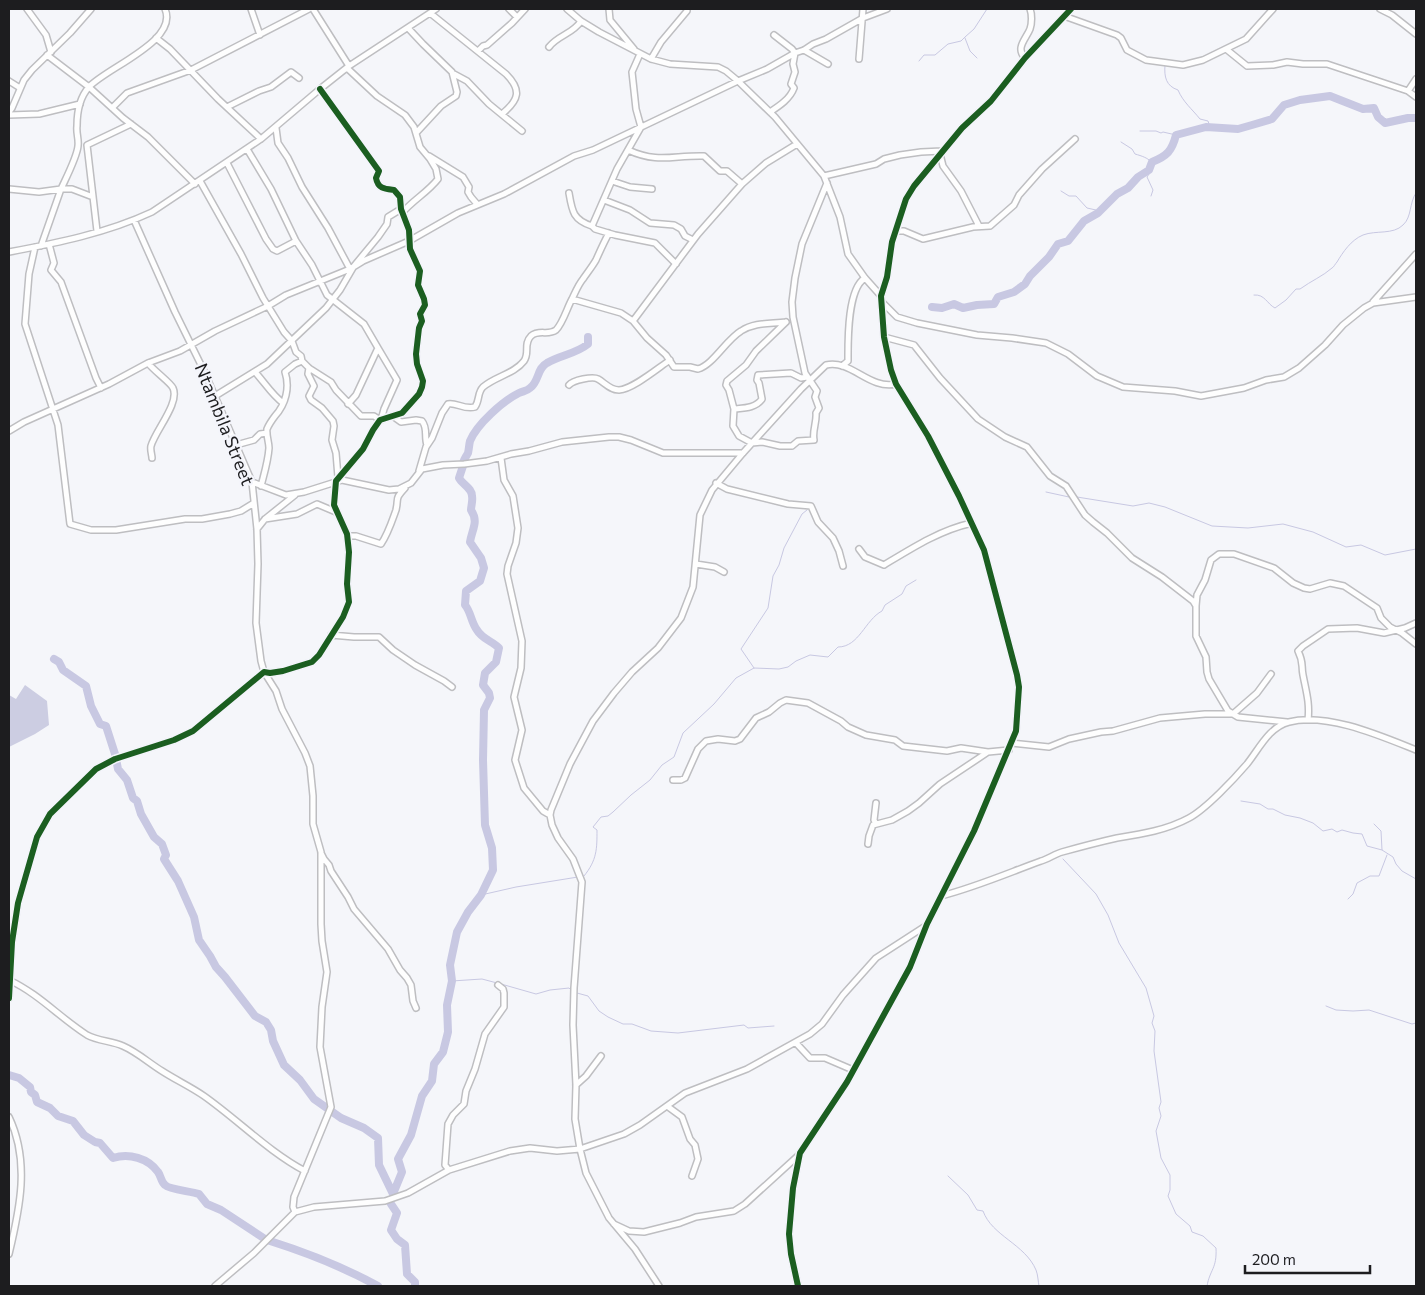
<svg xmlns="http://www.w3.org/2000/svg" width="1425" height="1295" viewBox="0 0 1425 1295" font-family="Commissioner,sans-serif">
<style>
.forest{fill:#cccde2}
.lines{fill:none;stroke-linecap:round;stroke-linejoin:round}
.stream{stroke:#c8c8e2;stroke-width:1}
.river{stroke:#c8c8e2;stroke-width:8}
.minor-casing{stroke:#bebec1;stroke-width:8}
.minor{stroke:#fefefe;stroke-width:5}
.cycleway-casing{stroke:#f4f5fb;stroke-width:9}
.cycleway{stroke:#1b5e20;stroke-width:6}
.labels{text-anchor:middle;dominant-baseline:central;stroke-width:4.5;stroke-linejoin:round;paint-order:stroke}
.street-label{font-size:18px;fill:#1d1d1f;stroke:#f4f5fb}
</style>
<rect width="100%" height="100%" fill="#f5f6fa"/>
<path class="forest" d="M25 685 47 701 49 725 35 734 9 747V695L16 699Z"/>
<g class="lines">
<path class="stream" d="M965 38 970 51 977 58
M919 61 924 55H935L948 44 961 41 965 37 974 29 987 9
M1165 65C1164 77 1166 86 1178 90 1183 102 1192 109 1200 119L1208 121 1209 124 1206 127
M1140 131H1156L1161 133 1163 132 1176 135
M1121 142 1132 149 1135 154C1149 158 1158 162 1147 177L1153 190 1151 196
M1061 191 1069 196H1076L1087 208 1096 210 1098 213
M1254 295C1265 294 1267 304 1275 308L1286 300 1296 289H1300C1311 281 1323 276 1332 268 1334 267 1335 264 1337 262 1343 252 1351 240 1363 235 1376 230 1393 235 1403 225 1412 217 1409 203 1416 193
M1046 492 1069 497
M1077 497 1133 506 1149 503 1165 507 1212 526 1248 528 1283 524 1313 532 1346 547 1361 545 1385 555 1416 549
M754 668 741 649 768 608 773 576 779 565 784 548 802 514 807 510
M1241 801 1260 804 1268 809H1273L1285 815 1300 818 1313 823 1323 831 1332 829 1337 832 1342 830 1353 833 1362 834 1367 846 1382 850
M1374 824 1381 831 1382 850 1393 857 1396 864 1402 871 1416 879
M1063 859 1096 894 1108 915 1119 943 1146 988 1154 1016 1152 1023 1155 1031 1154 1051 1161 1102 1159 1108 1161 1116 1156 1131 1161 1158 1170 1175V1190L1168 1196 1176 1214 1190 1226 1192 1232 1203 1236 1216 1248C1217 1269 1210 1269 1207 1286
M584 876C597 860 597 849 597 830L593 827 601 817 608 816 613 812 631 795 650 780 662 765 674 757 683 733 714 704 736 678 754 668 779 669 788 667 796 661 810 655 828 657 838 647C859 647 865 620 882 611L885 605 902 594 906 586 916 580
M481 895 516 887 578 877
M1348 899 1353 894 1357 883 1370 876H1379L1387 855
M452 981 482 979 497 983
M501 984 536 994 550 990 569 988 571 990
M577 993 588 996 599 1011 608 1017 623 1024H632L651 1031 678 1033 744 1025 748 1028 774 1026
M1326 1006 1336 1010 1353 1011 1369 1010 1412 1024 1416 1023
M948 1176 968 1195 977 1210 983 1211C992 1236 1025 1244 1036 1270 1038 1275 1038 1281 1039 1286"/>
<path class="river" d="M932 307 942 308 954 304 963 308 977 305 994 304 998 297 1014 292 1025 284 1030 276 1049 257 1058 244 1068 241 1084 221 1098 213 1117 194 1128 188 1138 177 1149 170 1152 162C1167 156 1172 151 1176 135L1206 127 1238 129 1252 125 1272 119 1284 105 1300 100 1330 96 1363 109 1374 108 1378 117 1385 123 1408 118H1416
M463 463C464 459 466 457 468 453 469 449 469 445 470 441 477 424 503 401 519 393 523 391 527 391 530 388 539 382 537 368 547 363 560 355 576 354 588 344V337
M54 659 59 662 63 670 86 686 91 706 100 724 106 726 115 754 118 769 127 780 133 798 137 801 141 814 154 837 162 844 166 855 164 859 178 881 194 917 199 940 210 956 216 967 225 977 255 1016 266 1022 271 1030 273 1041 284 1065 300 1080 314 1099 341 1118 364 1128 378 1138 379 1165 393 1194
M9 1075 19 1078 30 1087 31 1092 35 1095 37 1102 50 1108 58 1116 73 1121 84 1135 95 1142 100 1143 113 1158C129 1153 148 1158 158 1172 161 1176 161 1182 165 1185 170 1190 191 1191 199 1194L207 1204 221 1210 265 1239
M393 1194 402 1172 398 1159 411 1135 422 1096 432 1081 434 1064 443 1052 448 1032 447 1005 452 981 450 965 457 932 468 912 481 895 493 870 492 848 485 825 483 760 484 710 490 698 489 693 483 685 485 673 496 662 499 648C492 641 482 639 477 630 471 622 471 612 465 605L466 591 480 581 484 568 481 558 470 542C472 529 479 522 471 510 471 506 473 501 472 496 472 488 463 485 459 478L463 466
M391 1204 397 1213 391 1230 397 1239 405 1245 407 1274 415 1282V1286
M270 1241C308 1253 343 1267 378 1286"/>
<defs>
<path id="minor" d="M27 9 46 35 51 52
M251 9 260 35
M313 9 349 66
M509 9 517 17
M567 9 581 21 599 32 651 59 670 64 718 67 726 71 738 81 775 117 824 176 840 217 848 254 865 278 881 296
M609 9 610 20 634 49
M1380 9 1392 15 1416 34
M430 13 506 74C522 90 519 100 502 114
M1064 16 1117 35 1121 38 1127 50 1146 60 1183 65 1203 60 1246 39 1273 9
M408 28 423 44 452 72 457 92 456 96 441 106 416 133
M156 38 170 49 218 99 261 139
M549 47C558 35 573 34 581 21
M1226 49 1247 66 1273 65 1287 62 1303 64H1327L1408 91
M804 50 828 64
M478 51 483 46 487 45 512 23 525 9
M640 54 632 72 636 109 641 127
M47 55 89 87 123 118 148 137 195 184
M1025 58C1015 48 1026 39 1030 29 1032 23 1032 14 1030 9
M651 59 661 42 687 11V9
M859 59 863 9
M347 68 377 96 405 115 414 127 420 147 430 159 436 169 438 179C428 192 413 200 402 213
M454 74 467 81 489 104 522 131
M1416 79 1408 91 1416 97
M9 81 20 88
M227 107 259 91 271 87 291 72 299 78
M112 108 127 93 191 70 309 9
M9 112 12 108 24 80 32 70 70 33 91 9
M770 112C779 106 790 99 794 88L791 84 795 72 793 64 795 53 792 49 774 35
M9 115 39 114 80 104
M641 127 617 169 592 226 595 229 615 235 655 243 676 264
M276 128 278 143 288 158 302 187 328 228 350 269
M247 149 271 189 296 241 312 265 327 295 364 324 378 348 356 395 348 404
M628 150C659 164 673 155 704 156L720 171H727L742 184
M940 154 943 166 961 191 979 226
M429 156 463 177 469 187 468 192 471 197 477 204
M227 163 266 239 273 249 277 251 296 241
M824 176 876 164 884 159 900 155 921 152 942 151
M200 181 241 254 263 298 284 332 292 341 296 352 301 356 302 361 309 368 331 382 336 390 361 416H374L380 420
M612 181 630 187 652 189
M9 189 39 192 61 189C66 178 77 157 78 146 79 139 76 133 77 126 77 112 79 98 89 87 106 68 179 41 165 9
M569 193C572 211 573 220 592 226
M604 200 630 210 650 223 674 225 681 229 685 236 693 240
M134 220 175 312 204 371 252 482 257 529 258 564 256 623 261 661 264 672 276 691 282 709 305 753 310 766 313 796V824L321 852V924L322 941 327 972 322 1007 320 1047 331 1107 294 1197 293 1207 295 1212
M97 231 87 145 131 124
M896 231H904L923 239 973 227 990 226 1014 205 1019 195 1042 169 1075 139
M49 244 54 263 51 270 61 282 96 378 101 388
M41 246 61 189H72L93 197
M35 247 29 274 25 324 58 425 70 524 91 530H116L185 519H202L230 514 241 511 254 503
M9 252C57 243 107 233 152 212L261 139 320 89 349 66 436 9
M572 299 621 313 633 321 647 338 666 355 674 367H690L698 369C713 365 726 340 741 331 755 322 770 324 786 322
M882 302 897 317 917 323 977 335 1012 338 1046 343 1068 354 1097 376 1123 387 1175 391 1201 396 1244 388 1266 380 1284 377 1299 368 1325 345 1343 325 1364 308 1373 303 1416 297
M1373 302 1416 254
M633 321 698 234 742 184 766 163 797 144
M786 322 756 351 746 365 727 381 726 385 729 390 734 409 733 426 739 436 752 443 762 442 780 446H792L798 441 814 440C812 431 817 422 816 413L819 408 815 397 817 391 805 373 793 317 792 302 795 278 802 244 827 183
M884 337 914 345 940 378 978 419 1005 437 1027 447 1050 476 1066 486 1085 515 1093 522 1107 533 1132 558 1162 577 1193 601 1196 606V636L1206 657 1207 672 1209 679 1228 711 1238 717 1287 722
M378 348 397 380 384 409 381 420
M148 363C153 370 171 383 173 388 180 403 155 431 151 446 150 450 152 455 152 458
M842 366 848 361C848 342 847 289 865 278
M309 368 308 374 314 386 309 396 311 400 322 408 333 421 334 426 332 440 336 453 338 477
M255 372C265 383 272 395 283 403
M569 385C573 380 593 376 598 379 605 383 610 390 619 390 633 389 658 368 670 360
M215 396 267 364 326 308 340 290 354 266 378 237 387 224 388 217 401 209
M734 409C744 408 756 408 762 399L759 383 757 380 758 375 791 373 801 378 807 377
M394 417 401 422 416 420 422 421C428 428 424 437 427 445
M9 431 24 422 109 384 148 363 180 351 215 331 268 306 286 295 350 269 363 261 409 241 458 213 504 194 574 156 593 150 738 81 767 69 795 53 804 50 813 44 826 39 863 18 887 9
M236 445 254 440 260 434 267 433
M501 458 504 480 513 496 518 528 516 543 508 566 507 574 522 641 521 668 514 697 522 730 515 760 524 788 543 811 550 815
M419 471 426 447 432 438 442 413 448 404C456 402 464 410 475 407 480 400 477 393 483 387 496 376 514 374 524 361 530 353 523 344 531 336 539 329 548 336 556 330 563 323 567 308 572 299 575 293 578 285 583 279 587 273 592 267 596 260 600 251 604 242 609 233
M252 482 286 495 304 492 342 480 389 490 399 489 411 483 422 469 443 465 464 464 487 461 511 454 529 451 562 442 609 437H619L631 440 663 453H743
M716 483 727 489 788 504 811 506 818 522 833 538 839 551 843 566
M261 486C264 474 268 462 269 448 269 442 266 435 267 429 269 424 272 420 275 416 286 404 290 387 285 372L295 364 302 361
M265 519 297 514 317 504 336 512
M257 529 265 519 295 495
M348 536H356L381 544C388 534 392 521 396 510 399 497 394 500 405 488
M859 549 865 557 884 565C912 548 940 530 972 523
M696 564 715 567 724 572
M1196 606 1197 595 1205 580 1211 560 1219 554H1234L1274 568 1293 583 1304 588 1310 589 1330 583 1344 586 1377 608 1381 618 1390 627 1402 633 1416 644
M331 635 354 637H379L393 650 415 665 444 681 452 687
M1308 720C1310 703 1306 691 1303 675 1301 665 1304 663 1298 651L1303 646 1328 629 1357 628 1384 633 1405 628 1416 623
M1012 743 1049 747 1069 739 1101 732 1113 731 1160 718 1205 714H1233L1257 693 1271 674
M673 780H681L685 778 698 749 706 741 718 739 735 741 740 739 756 718 769 712 780 703 786 700 808 703 841 721 848 727 866 735 895 740 903 746 947 751 961 748 988 752
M876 824 874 820 876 803
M868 844 869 836 873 825 892 820 908 811 919 803 940 784 988 752 1009 750
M321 853 324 859 329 865 331 871 348 897 354 909 388 949 400 970 407 978 411 985 413 1001 416 1008
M941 896C976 887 1008 873 1041 861 1048 859 1055 854 1062 852 1080 847 1099 842 1117 838 1142 834 1167 830 1189 818 1206 809 1235 778 1247 764 1259 749 1269 727 1289 722 1326 712 1381 736 1416 750
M9 980C39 994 59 1017 87 1035 98 1041 112 1041 123 1046 137 1052 149 1063 162 1071 176 1080 191 1087 204 1096 238 1120 269 1152 305 1171
M9 998 12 942 18 903 37 837 50 814 96 769 115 759 174 740 193 731 264 672 270 673 283 671 312 662 319 655 343 617 349 602 347 584 349 552 347 534 334 505 336 481 363 449 373 430 380 420 402 413 419 394 422 387 423 381 417 364 416 354 419 328 422 321 420 314 425 305 424 299 418 285 420 271 410 249 409 230 401 209 400 197 394 190C385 189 378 189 376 178L379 171 320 89
M796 1043 810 1058H825L853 1070
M576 1085 586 1076 601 1056
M667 1106 682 1117 690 1139 695 1145 698 1159 692 1176
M9 1117C30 1161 20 1208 9 1254
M449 1170 445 1165 448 1124 453 1115 464 1104 466 1091 475 1069 485 1034 504 1007V993L503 989 498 985
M614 1224 629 1231 644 1232 680 1223 696 1217 734 1211 745 1204 800 1154
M215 1286 254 1253 295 1212 314 1207 385 1201 408 1193 449 1170 510 1151 530 1148 557 1151 580 1149 624 1134 640 1125 685 1093 747 1069 810 1034 822 1024 843 995 876 958 927 925
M659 1286 635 1249 609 1218 586 1173 580 1149 575 1119 576 1085 573 1025 574 988 582 882 573 859 558 838 552 825 550 815 551 810 570 764 593 721 614 693 632 672 658 648 681 618 693 587 700 515 712 490 743 453 801 389 826 365C851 359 869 390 896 384
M798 1286 791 1254 789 1234 793 1188 800 1153 847 1082 910 967 927 924 974 831 1016 731 1019 687 1017 675 984 550 959 496 928 436 896 384 891 370 884 337 881 296 887 277 892 242 906 199 914 186 962 128 991 101 1025 58 1071 9"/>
</defs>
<use href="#minor" class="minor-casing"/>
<use href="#minor" class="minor"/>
<defs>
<path id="cycleway" d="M9 998 12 942 18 903 37 837 50 814 96 769 115 759 174 740 193 731 264 672 270 673 283 671 312 662 319 655 343 617 349 602 347 584 349 552 347 534 334 505 336 481 363 449 373 430 380 420 402 413 419 394 422 387 423 381 417 364 416 354 419 328 422 321 420 314 425 305 424 299 418 285 420 271 410 249 409 230 401 209 400 197 394 190C385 189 378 189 376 178L379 171 320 89
M798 1286 791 1254 789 1234 793 1188 800 1153 847 1082 910 967 927 924 974 831 1016 731 1019 687 1017 675 984 550 959 496 928 436 896 384 891 370 884 337 881 296 887 277 892 242 906 199 914 186 962 128 991 101 1025 58 1071 9"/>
</defs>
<use href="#cycleway" class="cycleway-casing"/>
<use href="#cycleway" class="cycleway"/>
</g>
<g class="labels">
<g class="street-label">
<text transform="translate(225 424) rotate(68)">Ntambila Street</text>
</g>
</g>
<rect width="1425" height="1295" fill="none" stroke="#1d1d1f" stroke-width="20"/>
<path d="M1245 1265v8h125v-8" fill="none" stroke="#1d1d1f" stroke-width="2.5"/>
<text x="1252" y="1265" font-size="15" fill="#1d1d1f" stroke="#f4f5fb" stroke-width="4" paint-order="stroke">200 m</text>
</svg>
